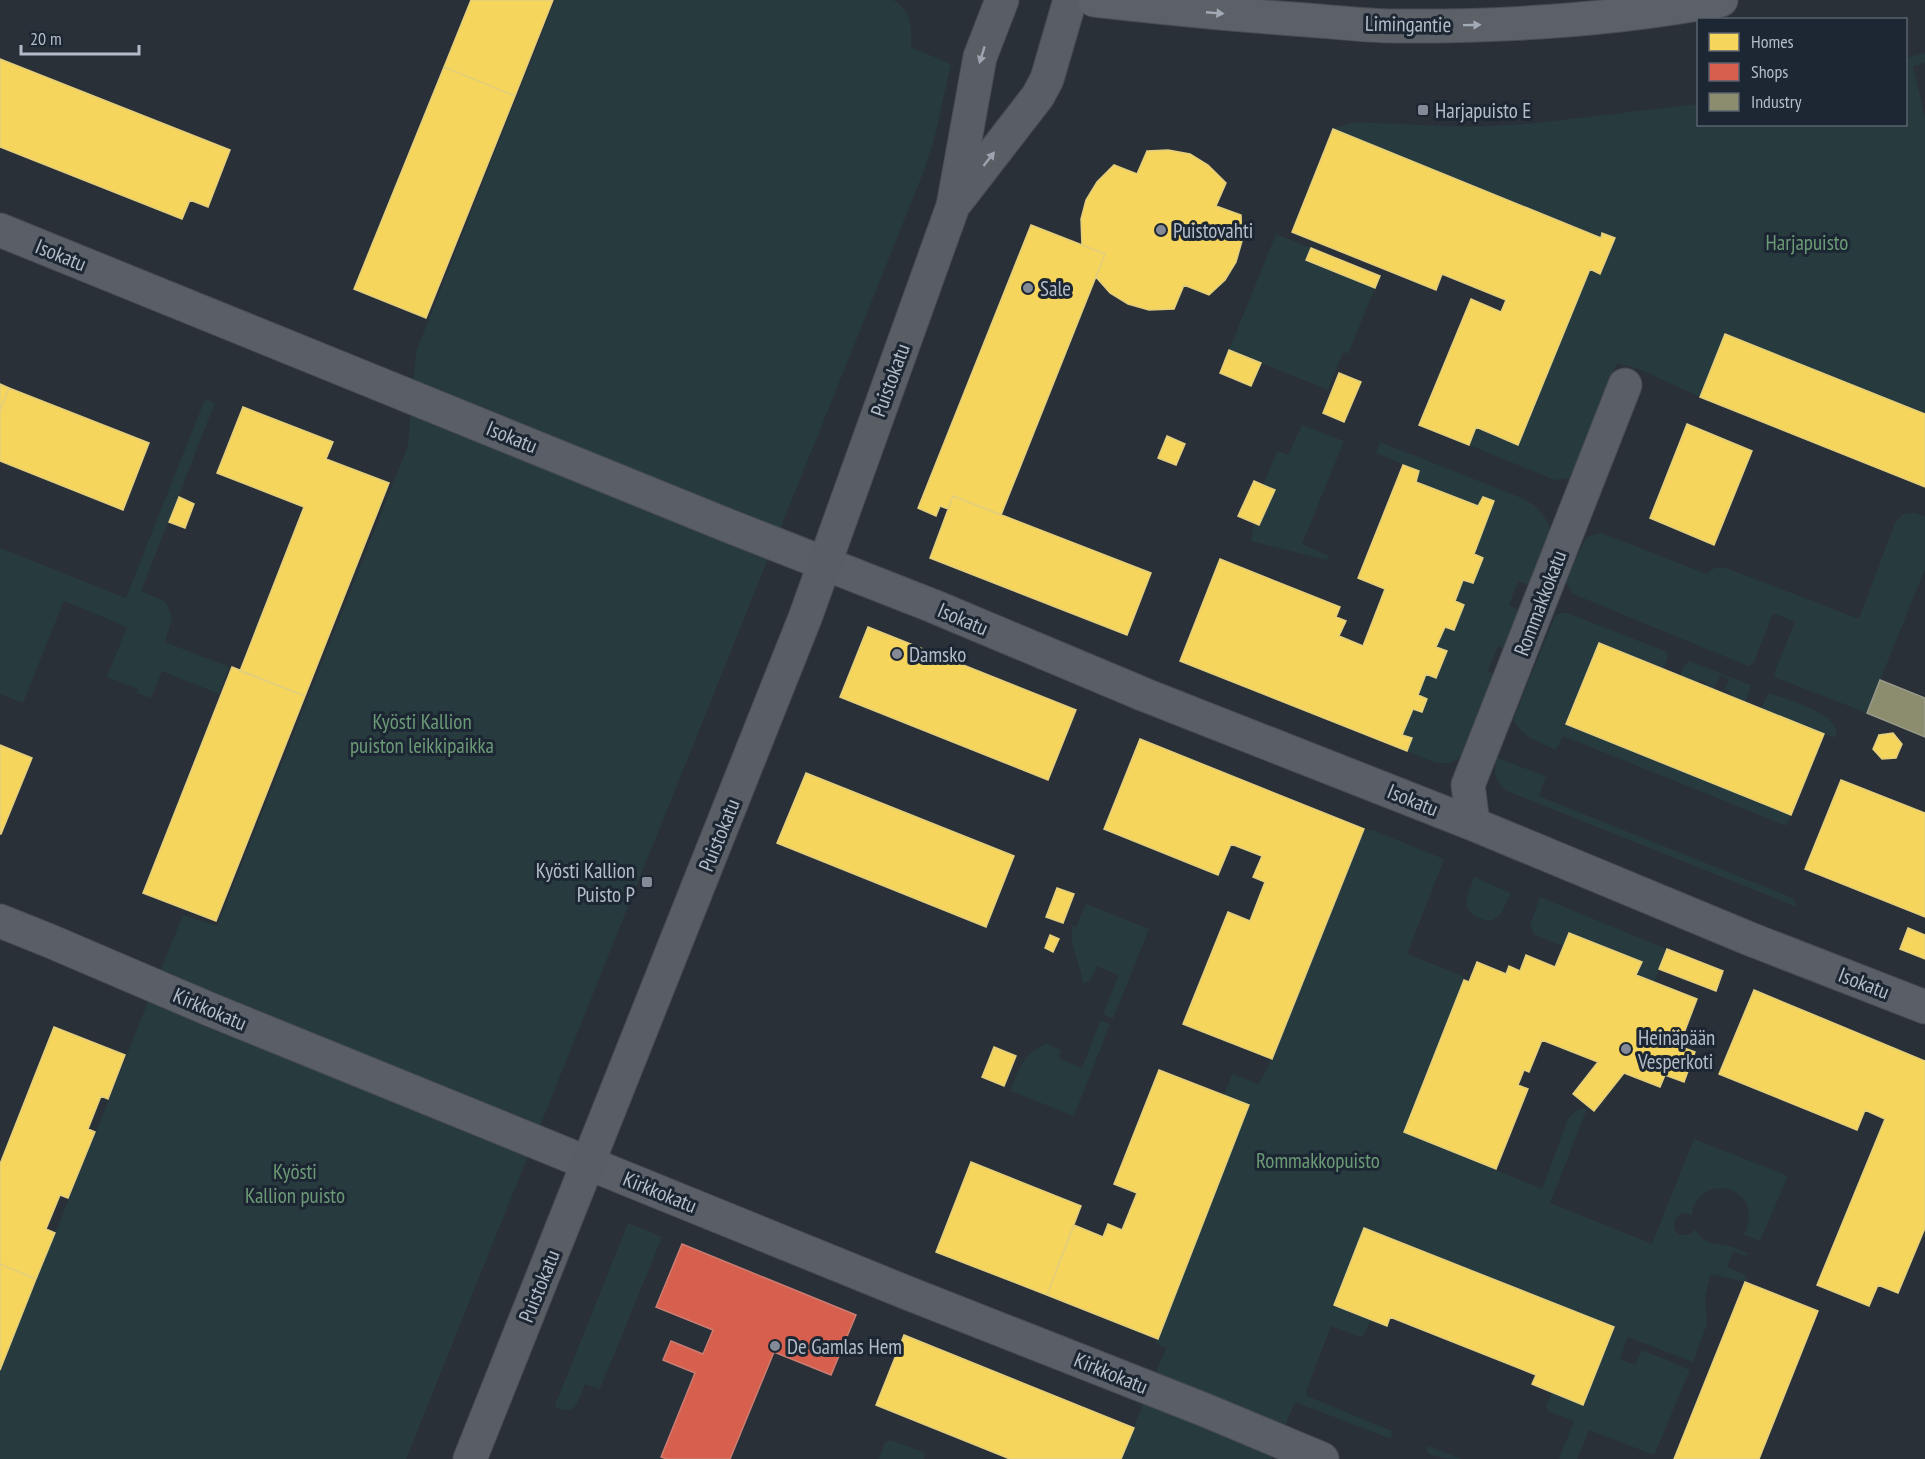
<svg xmlns="http://www.w3.org/2000/svg" width="1925" height="1459" viewBox="0 0 1925 1459" font-family="'PT Sans Narrow',sans-serif">
<style>
.green{fill:#273a3e}
.homes{fill:#f6d55c;stroke:#e2ce7d;stroke-width:1.5}
.shops{fill:#d6604d;stroke:#cc7c72;stroke-width:1.5}
.industry{fill:#8c8c6e;stroke:#989a89;stroke-width:1.5}
.lines{fill:none;stroke-linecap:round;stroke-linejoin:round}
.street-casing{stroke:#484c53;stroke-width:35}
.secondary-casing{stroke:#484c53;stroke-width:35}
.primary-casing{stroke:#484c55;stroke-width:35}
.street{stroke:#5a5e66;stroke-width:33}
.secondary{stroke:#595d64;stroke-width:33}
.primary{stroke:#5c6168;stroke-width:33}
.oneway{fill:#a2aab6}
.oneway2{fill:#9da4b0}
.poi-dot{fill:#848b96;stroke:#1d2633;stroke-width:2}
.labels{text-anchor:middle;dominant-baseline:central;stroke-width:6;stroke-linejoin:round;paint-order:stroke}
.street-label{font-size:21px;fill:#b4bcc9;stroke:#1d2633}
.poi-label{font-size:21px;fill:#b4bcc9;stroke:#1d2633;text-anchor:start}
.park-label{font-size:21px;fill:#6b9a76;stroke:#1d2633}
</style>
<rect width="100%" height="100%" fill="#2a3038"/>
<path class="green" d="M555 0H893C911 10 913 28 911 47L951 64 934 140 922 176 406 1459H0V1370L183 915 217 926 408 446 416 352Z
M1925 53V63L1913 66 1925 117V414L1725 334 1700 397 1639 369 1617 363 1572 478 1555 480 1469 445 1476 427 1518 444 1590 269 1601 274 1615 238 1602 234 1601 237 1333 129 1354 122 1468 127 1527 124 1698 104V124H1906V58Z
M1276 234 1311 248 1306 260 1375 288 1348 354 1343 352 1328 390 1229 350Z
M205 399 215 403 141 591 166 602 172 618 165 642 229 667 219 694 162 671 151 698 137 693 138 689 107 677 127 627 64 601 23 703 0 694V548L126 598Z
M1302 425 1344 441 1302 544 1329 556 1327 560 1251 541 1254 523 1259 525 1275 491 1263 485 1277 451 1288 455Z
M1380 442 1522 498C1535 505 1551 518 1550 535 1549 545 1535 574 1530 585L1518 581 1509 605 1520 610 1505 649 1498 646 1488 671 1495 675 1465 750C1450 775 1428 759 1407 751L1412 739 1402 735 1413 709 1422 712 1418 695 1426 674 1436 678V647L1445 627 1454 630 1464 605 1455 601 1463 580 1473 583 1483 558 1474 554 1494 502 1483 497 1478 506 1416 482 1419 471 1376 453Z
M1907 513H1915L1925 517V569L1867 713 1774 677 1775 671 1795 622 1773 613 1754 662 1748 666 1573 594 1566 583 1584 541 1589 536 1601 533 1707 574C1713 566 1720 567 1729 569L1859 619 1895 523 1902 515Z
M1561 613H1567L1665 651 1668 656 1663 669 1567 724 1791 815 1787 826 1563 736 1556 750C1539 742 1522 737 1513 720L1555 616Z
M1689 661 1751 685 1745 702 1730 696 1731 692 1725 689 1729 679 1720 675 1714 690 1706 686V683L1700 680 1698 683 1680 676 1684 665Z
M1769 693C1785 699 1846 715 1835 738L1761 709Z
M1497 758 1546 776 1539 796 1793 898 1797 907 1507 791C1494 781 1493 773 1497 758Z
M1364 829 1375 831 1444 859 1407 954 1465 977 1404 1132 1542 1189 1568 1119C1574 1113 1578 1107 1587 1109L1550 1203 1652 1244 1694 1139 1788 1176 1760 1241 1744 1235C1768 1185 1697 1170 1692 1215 1684 1212 1680 1213 1674 1220V1228L1678 1234C1686 1236 1691 1236 1695 1229 1704 1246 1714 1242 1729 1246 1735 1247 1742 1251 1748 1253L1746 1256 1733 1251 1727 1267 1746 1275 1745 1282 1711 1274 1705 1297 1707 1324 1693 1362 1628 1337 1620 1359 1635 1365 1642 1350 1690 1370 1654 1455 1589 1430 1577 1459H1559L1574 1421 1548 1411 1546 1406 1552 1392 1583 1404 1614 1327 1366 1228 1334 1305 1371 1320 1364 1335 1360 1337 1331 1326 1306 1391 1307 1396 1392 1431 1391 1439 1295 1402 1271 1459H1121L1166 1348 1156 1344 1224 1096 1232 1074 1259 1084 1272 1059Z
M1474 877 1511 893 1501 914 1491 921C1459 915 1465 902 1474 877Z
M1540 897 1667 949 1654 982 1636 975 1641 962 1569 933 1563 946 1535 935 1530 925Z
M1086 904 1149 929 1113 1019 1103 1014 1119 975 1097 966 1089 982 1083 983C1081 963 1069 947 1072 926L1076 927Z
M1100 1021 1110 1024 1074 1116 1010 1091C1020 1068 1023 1052 1049 1043V1045L1061 1050 1058 1058 1082 1068Z
M628 1223 662 1237 600 1389 585 1384C578 1399 577 1418 555 1407L556 1403Z
M890 1440 921 1451 925 1453 924 1459H879L885 1443Z
M1428 1446 1462 1459C1449 1459 1435 1459 1426 1451Z"/>
<path class="homes" d="M471 0H553L515 96 444 67Z
M0 59 230 150 208 207 190 200 182 219 0 147Z
M444 67 515 96 426 318 354 289Z
M1333 129 1601 238 1602 233 1615 238 1600 274 1590 269 1518 445 1476 427 1469 445 1419 425 1471 299 1501 312 1506 300 1442 274 1436 290 1292 232Z
M1168 150 1190 154 1208 165 1226 183 1216 206 1241 215 1242 241 1236 262 1225 280 1209 295 1184 285 1174 309 1149 310 1128 304 1110 293 1096 277 1105 254 1082 245 1081 219 1086 200 1097 182 1114 165 1137 174 1147 151Z
M1031 225 1105 254 1001 515 953 496 948 509 940 506 936 516 918 508Z
M1311 248 1380 276 1375 288 1306 260Z
M1725 334 1925 414V487L1700 397Z
M1229 350 1261 363 1251 386 1220 373Z
M1339 373 1361 382 1344 422 1323 413Z
M0 384 9 388 0 411Z
M9 388 149 443 123 510 0 461V411Z
M243 407 333 442 326 459 389 483 305 696 240 671 304 507 217 473Z
M1687 424 1752 451 1714 545 1650 518Z
M1167 436 1185 444 1176 465 1158 458Z
M1403 465 1419 471 1416 482 1478 506 1483 497 1494 501 1474 554 1483 558 1473 583 1463 580 1455 601 1464 605 1454 630 1445 627 1436 647 1447 651 1436 678 1426 674 1418 695 1427 699 1422 712 1413 709 1402 735 1412 738 1407 751 1180 661 1220 559 1340 607 1336 617 1346 621 1339 636 1363 646 1385 589 1358 578Z
M1254 481 1275 490 1259 525 1238 516Z
M953 496 1151 573 1127 635 930 558Z
M179 497 194 504 185 528 169 522Z
M868 627 1076 710 1048 780 840 697Z
M1599 643 1824 734 1791 815 1566 724Z
M232 667 305 696 216 921 143 893Z
M1893 733 1902 744 1896 758 1882 759 1873 749 1879 735Z
M1140 739 1364 829 1272 1059 1183 1024 1228 912 1250 921 1265 882 1253 877 1262 856 1231 844 1218 875 1104 829Z
M0 745 32 758 1 834H0Z
M806 773 1014 856 986 927 777 843Z
M1841 780 1925 813V917L1805 869Z
M1057 888 1074 894 1063 923 1046 917Z
M1908 928 1925 935V959L1900 949Z
M1569 933 1642 962 1636 975 1697 999 1679 1046 1695 1052 1684 1082 1665 1075 1660 1087 1624 1073 1594 1111 1573 1094 1598 1062 1542 1040 1529 1072 1524 1070 1518 1085 1528 1089 1496 1169 1404 1132 1464 980 1469 982 1477 962 1506 974 1509 966 1520 971 1526 955 1555 967Z
M1050 935 1059 939 1053 952 1045 948Z
M1667 949 1723 971 1716 991 1659 969Z
M1754 990 1925 1061V1228L1898 1293 1878 1285 1869 1306 1817 1285 1885 1119 1865 1110 1857 1130 1719 1074Z
M54 1027 125 1055 108 1099 101 1096 88 1129 95 1132 68 1198 60 1195 46 1229 55 1233 36 1279 0 1264V1164Z
M994 1047 1016 1056 1004 1086 982 1077Z
M1159 1070 1249 1105 1158 1339 1047 1295 1074 1225 1103 1237 1108 1224 1122 1230 1137 1193 1114 1184Z
M971 1162 1081 1206 1047 1295 936 1252Z
M1364 1228 1614 1327 1583 1405 1532 1384 1536 1375 1390 1317 1387 1326 1334 1305Z
M0 1264 36 1279 0 1370Z
M1745 1282 1818 1311 1759 1459H1674Z
M904 1335 1134 1428 1121 1459H1010L876 1405Z"/>
<path class="shops" d="M682 1244 856 1315 831 1375 774 1352 730 1459H667L661 1457 695 1373 663 1360 671 1341 703 1354 713 1330 656 1307Z"/>
<path class="industry" d="M1880 680 1925 698V737L1867 713Z"/>
<g class="lines">
<defs>
<path id="street" d="M0 230 724 524 933 606 1145 695 1473 824 1750 939 1925 1007
M1473 824 1468 785 1625 385
M0 921 50 941 209 1009 905 1292 1205 1410 1322 1459"/>
<path id="secondary" d="M956 202 1038 96 1047 79 1070 0
M470 1459 805 618 953 206 980 57 1002 0"/>
<path id="primary" d="M1094 0C1165 8 1236 15 1307 20 1336 22 1365 26 1394 26 1504 27 1613 20 1721 0"/>
</defs>
<use href="#street" class="street-casing"/>
<use href="#secondary" class="secondary-casing"/>
<use href="#primary" class="primary-casing"/>
<use href="#street" class="street"/>
<use href="#secondary" class="secondary"/>
<use href="#primary" class="primary"/>
</g>
<defs><path id="oneway-solid" d="M-6-.8H1V-3.2L6.5 0L1 3.2V.8H-6Z" transform="scale(1.5)"/></defs>
<g class="oneway">
<use href="#oneway-solid" transform="translate(1215 13) rotate(5)"/>
<use href="#oneway-solid" transform="translate(1472 25) rotate(-1)"/>
</g>
<g class="oneway2">
<use href="#oneway-solid" transform="translate(982 55) rotate(107)"/>
<use href="#oneway-solid" transform="translate(989 159) rotate(-52)"/>
</g>
<g class="poi-dot">
<rect x="1417" y="104" width="12" height="12" rx="3"/>
<circle cx="1161" cy="230" r="6"/>
<circle cx="1028" cy="288" r="6"/>
<circle cx="897" cy="654" r="6"/>
<rect x="641" y="876" width="12" height="12" rx="3"/>
<circle cx="1626" cy="1049" r="6"/>
<circle cx="775" cy="1346" r="6"/>
</g>
<g class="labels">
<g class="street-label">
<text transform="translate(1408 24) rotate(1)">Limingantie</text>
<text transform="translate(61 255) rotate(22)">Isokatu</text>
<text transform="translate(890 380) rotate(-70)">Puistokatu</text>
<text transform="translate(512 437) rotate(22)">Isokatu</text>
<text transform="translate(1540 603) rotate(-69)">Rommakkokatu</text>
<text transform="translate(963 619) rotate(23)">Isokatu</text>
<text transform="translate(1413 800) rotate(22)">Isokatu</text>
<text transform="translate(719 835) rotate(-68)">Puistokatu</text>
<text transform="translate(1864 983) rotate(21)">Isokatu</text>
<text transform="translate(210 1009) rotate(23)">Kirkkokatu</text>
<text transform="translate(660 1192) rotate(22)">Kirkkokatu</text>
<text transform="translate(539 1286) rotate(-68)">Puistokatu</text>
<text transform="translate(1111 1373) rotate(22)">Kirkkokatu</text>
</g>
<g class="poi-label">
<text x="1435" y="110">Harjapuisto E</text>
<text x="1173" y="230">Puistovahti</text>
<text x="1040" y="288">Sale</text>
<text x="909" y="654">Damsko</text>
<text x="635" y="870" text-anchor="end">Kyösti Kallion<tspan x="635" dy="24">Puisto P</tspan></text>
<text x="1638" y="1037">Heinäpään<tspan x="1638" dy="24">Vesperkoti</tspan></text>
<text x="787" y="1346">De Gamlas Hem</text>
</g>
<g class="park-label">
<text x="1807" y="242">Harjapuisto</text>
<text x="422" y="721">Kyösti Kallion<tspan x="422" dy="24">puiston leikkipaikka</tspan></text>
<text x="1318" y="1160">Rommakkopuisto</text>
<text x="295" y="1171">Kyösti<tspan x="295" dy="24">Kallion puisto</tspan></text>
</g>
</g>
<rect x="1697" y="18" width="210" height="108" fill="#1d2633" stroke="#59626f" stroke-width="1.5"/>
<rect x="1709" y="33" width="30" height="18" fill="#f6d55c" stroke="#59626f" stroke-width="1.5"/>
<text x="1751" y="48" font-size="18" fill="#b4bcc9">Homes</text>
<rect x="1709" y="63" width="30" height="18" fill="#d6604d" stroke="#59626f" stroke-width="1.5"/>
<text x="1751" y="78" font-size="18" fill="#b4bcc9">Shops</text>
<rect x="1709" y="93" width="30" height="18" fill="#8c8c6e" stroke="#59626f" stroke-width="1.5"/>
<text x="1751" y="108" font-size="18" fill="#b4bcc9">Industry</text>
<path d="M21 45v9h118v-9" fill="none" stroke="#b4bcc9" stroke-width="3"/>
<text x="30" y="45" font-size="18" fill="#b4bcc9" stroke="#1d2633" stroke-width="4.5" paint-order="stroke">20 m</text>
</svg>
